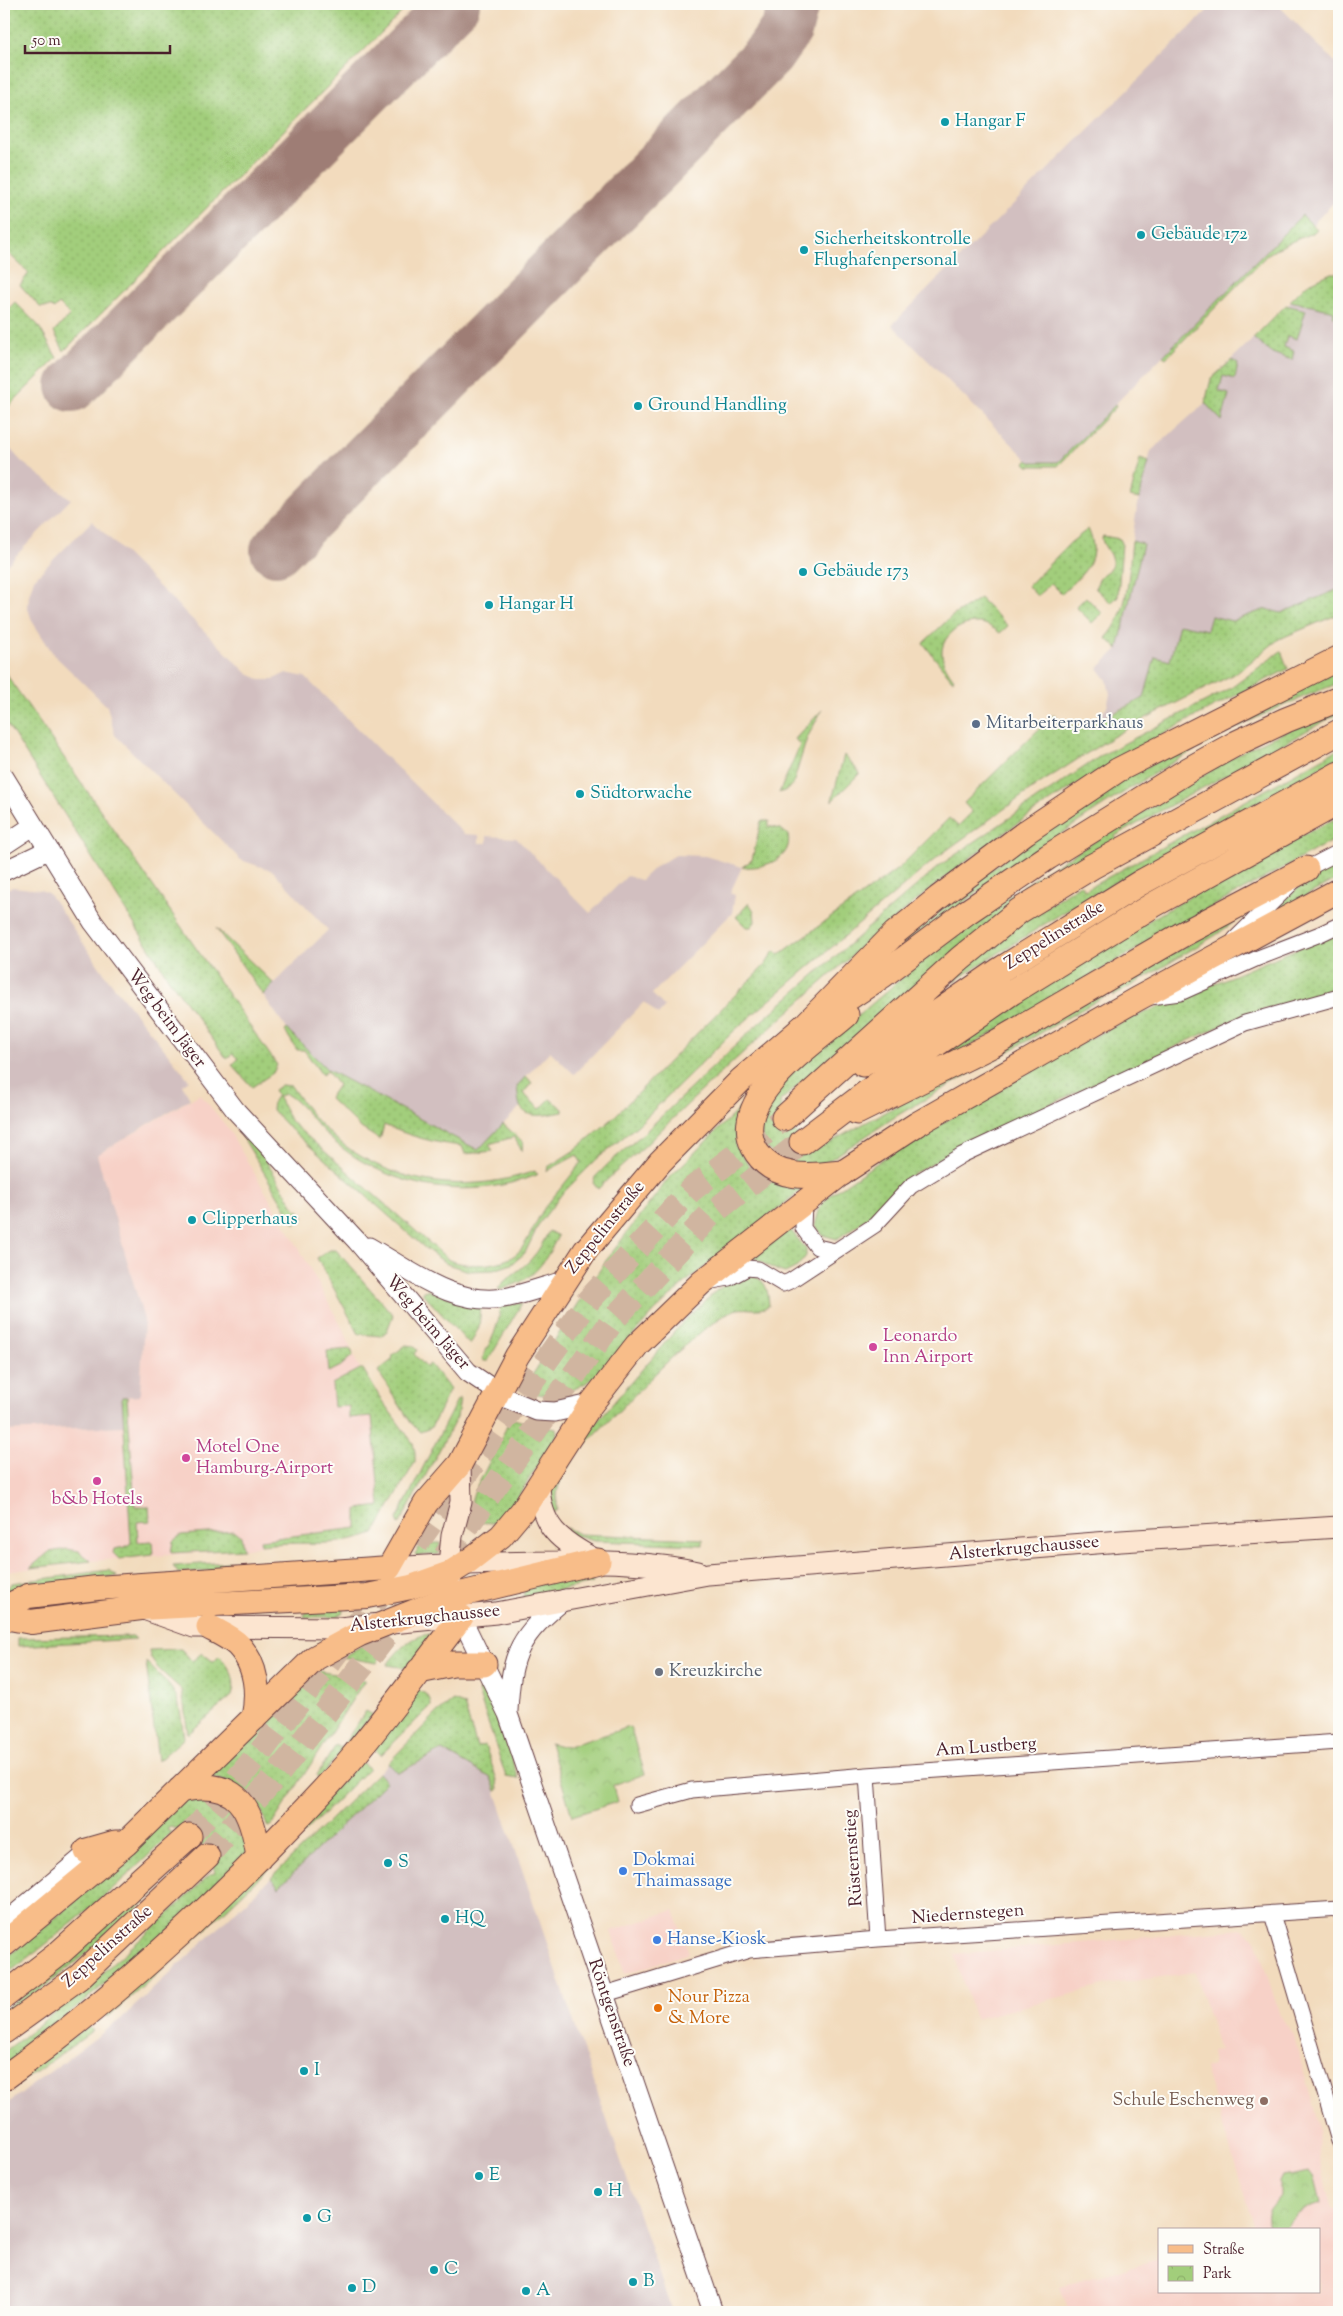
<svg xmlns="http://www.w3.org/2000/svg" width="1343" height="2316" viewBox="0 0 1343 2316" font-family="'Sorts Mill Goudy',serif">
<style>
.built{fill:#f7d1c7}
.industrial{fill:#d2bfc0}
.grass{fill:url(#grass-dots);stroke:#767653}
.park{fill:url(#park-crowns);stroke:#767653}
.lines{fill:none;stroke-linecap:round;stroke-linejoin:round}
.taxiway{stroke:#9e7d74;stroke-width:52}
.trunk-tunnel{stroke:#d0b5a0;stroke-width:25;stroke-dasharray:25 12;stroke-linecap:butt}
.minor-casing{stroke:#633b41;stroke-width:17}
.tertiary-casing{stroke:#633b41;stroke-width:21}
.secondary-casing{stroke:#633b41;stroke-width:23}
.primary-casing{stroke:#633b41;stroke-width:26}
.trunk-casing{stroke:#633b41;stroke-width:27}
.minor{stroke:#fff;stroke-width:15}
.tertiary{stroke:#fff;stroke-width:19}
.secondary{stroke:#fce5d0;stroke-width:21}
.primary{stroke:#f8bd89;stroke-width:24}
.trunk{stroke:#f8bd89;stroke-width:25}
.culture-dot{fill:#0f9aa8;stroke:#fdfcf7;stroke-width:2}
.service-dot{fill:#5c6f8a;stroke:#fdfcf7;stroke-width:2}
.hotel-dot{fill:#d1479c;stroke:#fdfcf7;stroke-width:2}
.worship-dot{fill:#6b7280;stroke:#fdfcf7;stroke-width:2}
.shop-dot{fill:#3f7fe0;stroke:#fdfcf7;stroke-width:2}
.food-dot{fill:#e8710a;stroke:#fdfcf7;stroke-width:2}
.education-dot{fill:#8d6e63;stroke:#fdfcf7;stroke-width:2}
.labels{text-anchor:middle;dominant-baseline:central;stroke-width:4;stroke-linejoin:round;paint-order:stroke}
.culture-label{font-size:18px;fill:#0d838f;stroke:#fdfcf7;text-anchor:start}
.service-label{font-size:18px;fill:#4e5e75;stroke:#fdfcf7;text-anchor:start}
.street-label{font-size:18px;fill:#4a1f2b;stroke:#fdfcf7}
.hotel-label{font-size:18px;fill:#b23c85;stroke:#fdfcf7;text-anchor:start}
.worship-label{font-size:18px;fill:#5b616d;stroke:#fdfcf7;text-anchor:start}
.shop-label{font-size:18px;fill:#366cbe;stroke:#fdfcf7;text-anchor:start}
.food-label{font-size:18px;fill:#c56008;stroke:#fdfcf7;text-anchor:start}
.education-label{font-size:18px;fill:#785e54;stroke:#fdfcf7;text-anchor:end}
</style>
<defs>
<pattern id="grass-dots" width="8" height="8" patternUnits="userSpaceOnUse" patternTransform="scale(1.25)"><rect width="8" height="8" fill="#a2ce7b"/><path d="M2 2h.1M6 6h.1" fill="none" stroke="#8db06a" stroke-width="1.8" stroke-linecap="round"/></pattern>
<pattern id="park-crowns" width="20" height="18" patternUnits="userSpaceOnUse" patternTransform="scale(1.25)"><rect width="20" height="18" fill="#a2ce7b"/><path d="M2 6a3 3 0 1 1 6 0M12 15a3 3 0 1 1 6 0" fill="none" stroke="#8db06a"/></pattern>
</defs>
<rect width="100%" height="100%" fill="#fdfcf7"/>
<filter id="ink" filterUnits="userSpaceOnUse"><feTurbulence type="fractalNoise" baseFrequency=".02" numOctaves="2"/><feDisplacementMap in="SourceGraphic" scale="10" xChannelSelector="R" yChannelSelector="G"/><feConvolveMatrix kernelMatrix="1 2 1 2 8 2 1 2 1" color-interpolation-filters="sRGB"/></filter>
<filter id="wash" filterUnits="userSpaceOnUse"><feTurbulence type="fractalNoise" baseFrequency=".0096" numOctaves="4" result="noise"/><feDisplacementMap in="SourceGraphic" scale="20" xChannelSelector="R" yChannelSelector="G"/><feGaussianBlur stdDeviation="1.12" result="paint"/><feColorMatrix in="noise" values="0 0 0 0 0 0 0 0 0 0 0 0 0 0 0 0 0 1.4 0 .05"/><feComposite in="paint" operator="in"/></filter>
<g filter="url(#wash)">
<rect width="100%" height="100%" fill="#f2dbbd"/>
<path class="built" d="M200 1094 227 1127 300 1250 346 1335 353 1355 380 1408 387 1509 360 1535 260 1541 261 1545 243 1549 91 1561 4 1572V1431L124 1426 122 1397 140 1396 144 1320 97 1155Z
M674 1910 689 1953 625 1974 611 1931Z
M1243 1929 1256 1939 1280 2016 1294 2037 1320 2131 1319 2150 1326 2188 1332 2208 1339 2210V2312H1069L1060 2286 1159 2260V2292H1319V2230H1255L1205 2068 1213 2066 1211 2051 1219 2050 1195 1972 1106 1985 975 2019 954 1954Z"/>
<path class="industrial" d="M1214 4H1277L1339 66V197L1312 225 1302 215 1058 462H1030L892 325Z
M1313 281 1336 305 1333 316 1339 318V589L1281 613 1266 609 1232 621 1211 616 1207 630 1170 661 1155 657 1144 698 1090 723 1100 716 1107 707 1110 694 1107 680 1098 668 1118 649 1143 544 1132 541 1137 507 1151 451 1205 403 1211 379Z
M4 442 22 462 71 499 4 568Z
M92 521 248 674 262 680H272L286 673 305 677 464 834 479 835V843H487V836L516 838 590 913 627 876 641 880 656 866 676 855 705 856 742 867 730 893 735 895 732 913 652 994 665 1007 658 1015 644 1002 574 1074 550 1051 517 1086 520 1107 478 1150 328 1070 287 1029 263 995 328 930 273 871 241 860 115 735 107 706 54 655 32 621 28 608 29 595 34 579Z
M13 887 41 890 49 894 108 979 189 1080 182 1085 190 1099 97 1155 144 1320 140 1396 122 1397 124 1426 4 1431V889Z
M442 1750 491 1778 672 2312H4V2106L121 2019 271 1878 279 1887 386 1782 378 1773 388 1763 399 1773Z"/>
<path class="grass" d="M4 4H410L64 351 54 332 70 315 59 304 54 309 52 307H40L20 285 29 273 4 249Z
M1302 215 1317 229 1314 232 1284 245 1268 254 1166 358 1163 356Z
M1331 273H1339V318L1333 316 1334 311 1290 301 1307 284Z
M15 302 38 325 57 358 7 408 4 404V310L6 311Z
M1286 305 1306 310 1297 339 1287 336 1284 347 1294 351 1292 360 1272 353 1253 338Z
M1232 360 1238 364 1235 379 1223 376 1219 391 1229 394 1222 421 1205 403 1211 379Z
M1115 405 1116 407 1058 466H1028L1025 463 1028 460 1030 462H1058Z
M1140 459 1149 462 1139 499 1130 497Z
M1088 529C1103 560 1082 574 1062 594L1051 583 1037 596 1028 586 1070 543Z
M1103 536 1120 539 1122 543 1118 596 1111 603 1095 588C1097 584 1100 577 1103 574 1111 569 1115 565 1110 555 1107 548 1103 546 1102 538Z
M1132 541 1143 544 1118 649 1106 638C1130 613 1128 573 1132 541Z
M1339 589V614L1279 639 1238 672 1146 718 1111 738 1039 784 940 855 736 1029 638 1125 597 1159 561 1195 539 1224 525 1253 512 1264 494 1270 469 1271 447 1264 426 1249 287 1126 272 1110 273 1101 277 1095 274 1090 281 1085 291 1086C300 1099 309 1113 321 1125 378 1183 460 1197 535 1171L537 1175C465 1202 390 1189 332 1140 317 1127 301 1102 286 1094L278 1096 291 1122 449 1260C468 1268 509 1267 522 1248 531 1236 536 1220 545 1207 557 1192 570 1178 581 1162L577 1155 547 1171 548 1167 575 1150 611 1120 766 964 774 951 779 955 899 868 949 818 958 826 972 812 964 803 1053 715C1061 720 1068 726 1078 726 1094 725 1128 705 1144 698L1155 657 1170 661 1179 624 1207 630 1211 616 1232 621 1266 609 1281 613Z
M1086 597 1102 613 1092 623 1076 607Z
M980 598 1008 626 1000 633C993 628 985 622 976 623 959 623 941 637 942 654 943 664 949 672 954 679L952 680 923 643 951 617Z
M1281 651 1288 669C1192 717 1096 768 1008 830 941 877 880 931 819 985 765 1032 712 1080 661 1130 641 1151 618 1168 598 1189L593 1183 595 1177 609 1163 645 1132 759 1023 939 866 1102 755 1231 688Z
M1339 667V683C1174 743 1034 853 892 954L889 950 1024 844 1125 778Z
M4 671 277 1065 273 1073 252 1087 232 1065 238 1059 233 1054 227 1059 169 979 4 719Z
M1339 707V713L1115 836 1118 842 901 997 780 1101C783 1125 798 1136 816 1150L1246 913 1216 935 1114 996 1112 992 898 1115 822 1165H789L766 1148 760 1130 767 1094 923 960 977 917 1046 871 1243 751Z
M822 710 807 738 793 784 789 789 779 793 800 745 795 739Z
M1339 749V757L1168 851 1056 917 954 981 956 975 1005 934 1080 884 1085 890Z
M844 755 860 773 832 801V800Z
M1339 817V837L1168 931 934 1067 930 1062C1062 973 1196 886 1339 817Z
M761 821H769L768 826 781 829 788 835C794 860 761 869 742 867L752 860Z
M1339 864V878L1272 914C1287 891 1316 876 1339 864Z
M749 903 754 911 755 922 751 927H746L736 917Z
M216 928 274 984 263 995Z
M1339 931V988L1244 1015 966 1143 904 1180 885 1199 873 1214 837 1239 822 1235 815 1225 820 1207 829 1196 884 1158 1054 1057 1125 1021Z
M287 1029 328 1070 478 1150 503 1124 523 1142 522 1151 514 1137 489 1144 493 1151 465 1154 462 1146C433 1143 410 1136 384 1125L380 1140 361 1128 329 1098 338 1085 327 1071 322 1075 304 1050H297L285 1031Z
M526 1076 532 1083 523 1093 540 1109 550 1099 563 1109V1112C551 1114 527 1121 520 1106 518 1101 518 1092 517 1086Z
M741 1107V1133L735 1145 756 1176 768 1174 806 1186 686 1282 655 1311 596 1376C579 1389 553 1401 532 1392L529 1382 533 1374 605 1262 632 1226 669 1178Z
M245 1135 266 1161 297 1211 299 1210 304 1217 295 1224 242 1136Z
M789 1228 806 1249V1256L797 1267 785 1273C772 1270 763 1261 750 1257Z
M549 1231 558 1236C542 1267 534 1280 499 1290V1287C509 1275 522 1270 532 1258 539 1251 544 1240 549 1231Z
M330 1250H336L393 1315 387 1331 381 1336 359 1334 317 1258Z
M742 1275C765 1276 768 1286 769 1306 757 1313 743 1305 732 1311 693 1332 648 1381 617 1413 597 1433 573 1453 561 1480 556 1490 557 1499 557 1510L552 1513 550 1488 567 1459 589 1431 682 1323 717 1290Z
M427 1290 481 1307 479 1327 470 1345 423 1294V1291Z
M522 1303 488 1361H484L482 1359 494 1334 499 1318 500 1305Z
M406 1345 413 1346 417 1350 414 1354 426 1367 430 1364 450 1389 431 1428 420 1432 411 1423 378 1371 392 1360 393 1355Z
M351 1349 353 1355 341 1366 329 1372 327 1351Z
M360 1369H363L382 1401 413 1443 415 1452V1462L374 1534C334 1549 302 1540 261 1545L260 1540 357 1528V1509L380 1506 372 1416 349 1418V1406L334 1407 332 1384Z
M122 1397H127L135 1506H149L150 1521 137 1522 138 1542 152 1541 153 1555 119 1559 113 1553 114 1549 125 1547 131 1543Z
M460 1398 457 1417 399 1525 397 1519 457 1400Z
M511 1418 533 1425 556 1429 557 1435 507 1514 497 1523 465 1522 474 1493Z
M565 1527 579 1534 703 1539V1545L594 1541 572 1535Z
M234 1531 241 1536 243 1549 171 1553 173 1541 181 1535Z
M422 1543H440L439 1554 417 1556 415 1554Z
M67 1549 79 1551 91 1561 30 1568 49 1552Z
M242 1561 239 1568 178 1573 173 1566Z
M109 1570 117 1576 4 1591 12 1583Z
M588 1579H592L593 1583 523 1598 525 1585Z
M342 1607 343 1612 336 1617H304L307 1609Z
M430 1634 433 1637 407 1668 387 1665C398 1650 411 1636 430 1634Z
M133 1636 136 1639 18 1646V1638Z
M385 1637 390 1639 389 1642 377 1663 342 1657 376 1638Z
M181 1649 192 1661 202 1653 214 1662 219 1656C231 1668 237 1680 232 1696L188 1734 182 1690C172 1680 149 1665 149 1650Z
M146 1662C179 1694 178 1692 184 1738L158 1761Z
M318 1671 365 1680 271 1826 268 1827C265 1822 264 1817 262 1812 250 1787 234 1783 210 1777Z
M482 1685 489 1694 519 1779 506 1777 478 1692Z
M415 1690C425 1692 431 1696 431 1706L381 1755 372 1747Z
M453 1701 464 1705 477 1747 485 1745 497 1780 498 1790 496 1791 491 1778 442 1750 398 1773 388 1763 437 1713Z
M366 1711 373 1715 318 1779 317 1775 336 1745 341 1748Z
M361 1762 369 1768C284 1854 200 1938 108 2017L104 2012Z
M378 1773 386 1782 279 1887 271 1878Z
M199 1794 230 1802 250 1844 242 1864 220 1888 4 2068V2052C77 1996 145 1938 210 1874L215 1873C210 1849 194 1832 170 1827L167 1830 172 1832C120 1885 64 1932 4 1976V1960L89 1890 180 1802Z
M156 1881V1886L161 1887 103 1940 4 2019V2010Z
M88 2026 93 2031 4 2095V2087Z"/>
<path class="park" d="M630 1727 645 1774 613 1785 617 1802 572 1816 550 1743 565 1747Z
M1309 2171 1314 2175 1321 2203C1304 2208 1294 2215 1285 2230H1269C1266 2208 1268 2211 1280 2195V2182L1283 2176Z"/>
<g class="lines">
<path class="taxiway" d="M72 386 454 4
M276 550 769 54 787 28 793 4"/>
</g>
</g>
<g filter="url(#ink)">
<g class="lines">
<path class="trunk-tunnel" d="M445 1557 613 1320 710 1215 802 1142
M189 1836 259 1754 379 1596 589 1300 691 1190 784 1118
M207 1856 280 1771 405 1611"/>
<defs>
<path id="minor" d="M1235 939 1306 869 1339 852
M1150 997 1180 993 1258 958 1320 934 1339 925
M804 1203 803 1228 817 1247 835 1251
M707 1282 729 1278 747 1268 758 1269 783 1284 790 1281 875 1225 911 1186 962 1155 1245 1023 1339 997
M867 1775 878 1939
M637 1805 692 1790 867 1775 1339 1742
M1272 1914 1339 2141
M4 1921 87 1851
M605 1994 749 1950 878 1939 1339 1909"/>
<path id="tertiary" d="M4 777 93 922 236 1111 357 1241 468 1372 508 1399 537 1411 555 1412 591 1404
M4 845 33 826
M4 871 48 850
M369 1247C411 1271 457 1309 509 1297 527 1293 546 1286 564 1281
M461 1617 508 1714 713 2312
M508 1711C511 1652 520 1635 565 1599"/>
<path id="secondary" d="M539 1484C540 1527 560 1541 596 1560
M389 1568C446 1564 504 1562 561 1562 607 1561 653 1562 698 1572
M451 1578 449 1564 452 1536 461 1502 460 1464
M141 1608 194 1627 339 1628 496 1613 708 1574 1121 1541 1339 1527"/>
<path id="primary" d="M4 1608 28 1596 97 1588 389 1568 426 1503 460 1464 517 1356 585 1251 660 1162 741 1080 801 1029 895 933 938 898 1026 832 1118 770 1339 658
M4 1617 31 1622 141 1608 367 1596 411 1587 450 1573 466 1563 501 1536 522 1511 591 1404 637 1345 701 1283 842 1173 917 1124 1137 999 1339 890"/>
<path id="trunk" d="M801 1029 883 975 967 912 1048 857 1190 769 1237 743 1286 720 1339 699
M863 1064 1000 970 1140 883 1339 774
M857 1112 992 1045 1183 934 1306 869
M784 1118 960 959 1019 911 1091 867 1339 732
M802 1142 885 1079 1012 992 1153 905 1339 802
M842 1173C814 1176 777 1182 757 1153 723 1102 813 1044 846 1015
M209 1627C218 1632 231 1638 238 1645 257 1665 259 1693 254 1718
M419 1671 453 1664H484
M180 1790C238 1777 252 1808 259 1858
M87 1851 115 1843H126
M4 1944 126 1843 315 1658 359 1634 454 1596 598 1561
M4 1996 57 1955 189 1836
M4 2031 79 1977 207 1856
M4 2078C102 2007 191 1928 275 1841 301 1814 328 1787 352 1758 390 1712 425 1664 461 1617"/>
</defs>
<use href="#minor" class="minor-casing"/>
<use href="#tertiary" class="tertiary-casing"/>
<use href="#secondary" class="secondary-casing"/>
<use href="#primary" class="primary-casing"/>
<use href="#trunk" class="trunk-casing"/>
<use href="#minor" class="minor"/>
<use href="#tertiary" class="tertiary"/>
<use href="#secondary" class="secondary"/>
<use href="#primary" class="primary"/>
<use href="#trunk" class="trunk"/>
</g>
</g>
<g class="culture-dot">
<circle cx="945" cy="122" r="5"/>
<circle cx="1141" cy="235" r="5"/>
<circle cx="804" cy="250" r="5"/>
<circle cx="638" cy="406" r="5"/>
<circle cx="803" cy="572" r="5"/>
<circle cx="489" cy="605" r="5"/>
<circle cx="580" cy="794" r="5"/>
<circle cx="192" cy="1220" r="5"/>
<circle cx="388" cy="1863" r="5"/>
<circle cx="445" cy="1919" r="5"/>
<circle cx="304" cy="2071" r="5"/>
<circle cx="479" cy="2176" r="5"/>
<circle cx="598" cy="2192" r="5"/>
<circle cx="307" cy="2218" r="5"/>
<circle cx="434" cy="2270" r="5"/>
<circle cx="633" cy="2282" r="5"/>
<circle cx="352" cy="2288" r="5"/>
<circle cx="526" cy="2291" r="5"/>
</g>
<circle class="service-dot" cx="976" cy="724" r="5"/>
<g class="hotel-dot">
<circle cx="873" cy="1347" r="5"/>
<circle cx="186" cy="1458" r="5"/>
<circle cx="97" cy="1481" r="5"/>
</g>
<circle class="worship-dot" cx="659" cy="1672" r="5"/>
<g class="shop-dot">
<circle cx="623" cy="1871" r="5"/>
<circle cx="657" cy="1940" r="5"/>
</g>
<circle class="food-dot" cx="658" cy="2008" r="5"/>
<circle class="education-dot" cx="1264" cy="2101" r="5"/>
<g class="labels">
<g class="culture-label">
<text x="955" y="122">Hangar F</text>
<text x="1151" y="235">Gebäude 172</text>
<text x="814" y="240">Sicherheitskontrolle<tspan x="814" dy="21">Flughafenpersonal</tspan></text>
<text x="648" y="406">Ground Handling</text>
<text x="813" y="572">Gebäude 173</text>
<text x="499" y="605">Hangar H</text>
<text x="590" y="794">Südtorwache</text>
<text x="202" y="1220">Clipperhaus</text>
<text x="398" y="1863">S</text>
<text x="455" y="1919">HQ</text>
<text x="314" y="2071">I</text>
<text x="489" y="2176">E</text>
<text x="608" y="2192">H</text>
<text x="317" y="2218">G</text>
<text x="444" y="2270">C</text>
<text x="643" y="2282">B</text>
<text x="362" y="2288">D</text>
<text x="536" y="2291">A</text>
</g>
<g class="service-label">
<text x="986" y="724">Mitarbeiterparkhaus</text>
</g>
<g class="street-label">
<text transform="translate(1055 936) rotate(-32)">Zeppelinstraße</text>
<text transform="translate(166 1019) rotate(53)">Weg beim Jäger</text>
<text transform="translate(606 1228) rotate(-51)">Zeppelinstraße</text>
<text transform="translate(427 1323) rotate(49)">Weg beim Jäger</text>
<text transform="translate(1024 1549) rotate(-5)">Alsterkrugchaussee</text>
<text transform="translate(425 1619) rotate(-6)">Alsterkrugchaussee</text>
<text transform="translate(986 1748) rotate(-4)">Am Lustberg</text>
<text transform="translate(854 1858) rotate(-94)">Rüsternstieg</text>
<text transform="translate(968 1915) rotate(-4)">Niedernstegen</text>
<text transform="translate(108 1947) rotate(-42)">Zeppelinstraße</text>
<text transform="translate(611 2013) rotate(71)">Röntgenstraße</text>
</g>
<g class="hotel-label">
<text x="883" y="1337">Leonardo<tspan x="883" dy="21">Inn Airport</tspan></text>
<text x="196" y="1448">Motel One<tspan x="196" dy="21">Hamburg-Airport</tspan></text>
<text x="97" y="1500" text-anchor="middle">b&amp;b Hotels</text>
</g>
<g class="worship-label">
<text x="669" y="1672">Kreuzkirche</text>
</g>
<g class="shop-label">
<text x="633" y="1861">Dokmai<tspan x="633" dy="21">Thaimassage</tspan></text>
<text x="667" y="1940">Hanse-Kiosk</text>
</g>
<g class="food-label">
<text x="668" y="1998">Nour Pizza<tspan x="668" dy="21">&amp; More</tspan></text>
</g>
<g class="education-label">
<text x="1254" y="2101">Schule Eschenweg</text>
</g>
</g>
<rect width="1343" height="2316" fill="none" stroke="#fdfcf7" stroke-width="20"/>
<rect x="1158" y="2228" width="162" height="65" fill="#fdfcf7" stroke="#b5a4a5"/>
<rect x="1168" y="2245" width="25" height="8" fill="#f8bd89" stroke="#b5a4a5"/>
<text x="1203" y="2254" font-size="15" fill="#4a1f2b">Straße</text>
<rect x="1168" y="2266" width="25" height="15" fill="url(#park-crowns)" stroke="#b5a4a5"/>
<text x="1203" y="2278" font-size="15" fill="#4a1f2b">Park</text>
<path d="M25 45v8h145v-8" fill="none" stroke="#4a1f2b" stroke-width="2.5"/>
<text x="32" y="45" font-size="15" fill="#4a1f2b" stroke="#fdfcf7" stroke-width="4" paint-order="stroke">50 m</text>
</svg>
